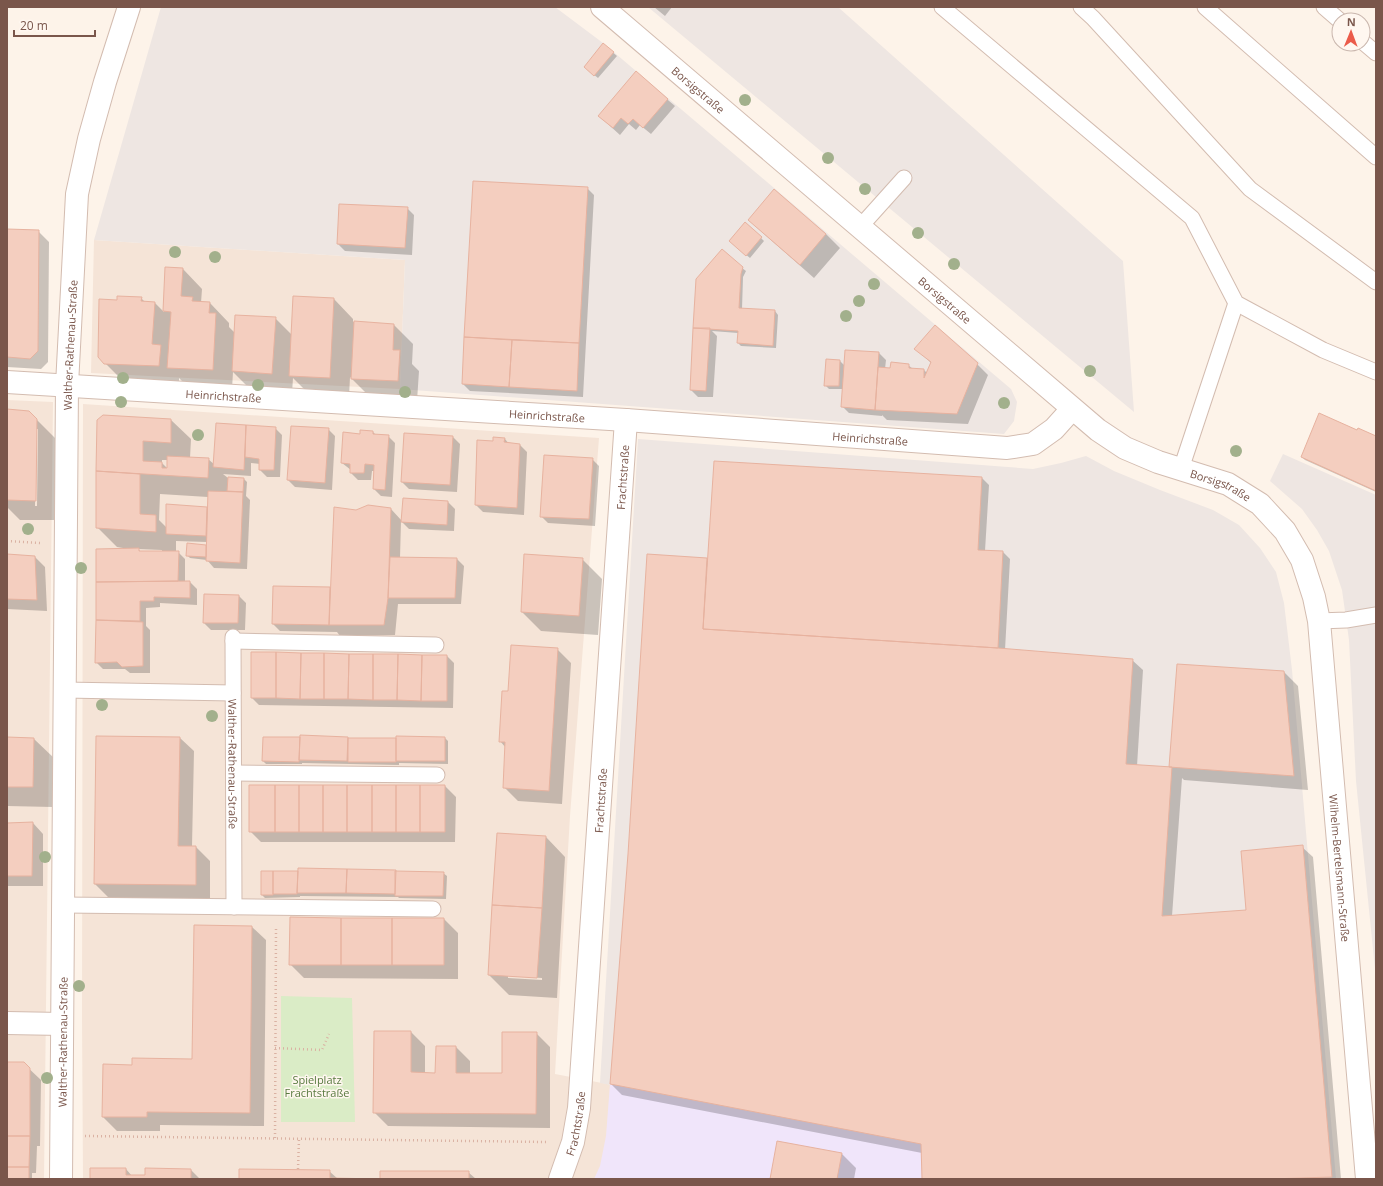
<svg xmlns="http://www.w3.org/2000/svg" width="1383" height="1186" viewBox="0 0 1383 1186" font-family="'Open Sans',sans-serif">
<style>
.residential{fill:#f5e4d7}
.industrial{fill:#eee6e2}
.education{fill:#f0e5fa}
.green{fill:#daecc6}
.shadow{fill:#0003;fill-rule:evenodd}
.building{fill:#f4cebf;stroke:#e7b29f}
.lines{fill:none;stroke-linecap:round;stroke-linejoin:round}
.service-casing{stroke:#d3bcb0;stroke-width:17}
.minor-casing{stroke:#d3bcb0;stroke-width:24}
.tertiary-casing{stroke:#d3bcb0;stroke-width:24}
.path{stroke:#dab1a2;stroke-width:2.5;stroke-dasharray:1 3;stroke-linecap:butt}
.service{stroke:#fff;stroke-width:15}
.minor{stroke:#fff;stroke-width:22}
.tertiary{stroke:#fff;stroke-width:22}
.tree{fill:#a2b08c}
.labels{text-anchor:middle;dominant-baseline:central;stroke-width:3;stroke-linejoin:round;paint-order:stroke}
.street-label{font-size:11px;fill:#7a564b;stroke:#fff7f0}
.park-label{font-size:11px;fill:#587a3f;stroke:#fff7f0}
</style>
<rect width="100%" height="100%" fill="#fdf3e9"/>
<path class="residential" d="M94 240 405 260 400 389 91 373Z
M7 400 53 402 44 1179H7Z
M83 404 599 438 570 816 555 1074 921 1144 922 1179H83L82 1018Z"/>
<path class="industrial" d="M161 7H555L603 43 1011 389 1017 402 1014 421 1004 434 400 389 405 260 94 240Z
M648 7H838L1123 261 1134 412Z
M638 439 1033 469 1061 463 1086 456 1114 471 1160 490 1213 510 1239 525 1260 548 1276 572 1284 603 1292 670 1336 1179H922L921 1144 600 1083Z
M1283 454 1376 495V979L1356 781 1349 640 1342 590 1329 551 1317 530 1302 509 1270 481Z"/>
<path class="education" d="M610 1084 921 1144 922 1179H594L600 1166 606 1136Z"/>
<path class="green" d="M281 996 352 998 355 1122H281Z"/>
<path class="shadow" d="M654 7H672L665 16Z
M604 45 617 56 598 78 588 70Z
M636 73 675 106 651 134 640 125 636 130 629 124 620 135 599 116Z
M474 182 587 188 594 195 583 397 470 391 463 384Z
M774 190 826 234 840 248 814 278 763 233 749 220Z
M407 208 414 215 412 255 345 251 338 244Z
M7 230 38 231 49 242 48 362 41 369 7 367Z
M761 238 764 241 750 258 733 244Z
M166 268 183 269 202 289 201 303H210L229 323V327L235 333 275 318 292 335 334 299 353 319V322L394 325 413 344 412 364 419 371 417 401 371 398 350 377 349 397 310 395 293 378 292 393 252 391 233 372 232 389 188 387 179 378V385L125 383 99 357 118 301 141 298 146 303H155L164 312Z
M742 268 746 271 743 277 742 309 775 311 778 315 776 348 741 346 738 343V333L712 331 717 336 713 397H698L691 390 694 328Z
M916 348 977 364 988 375 968 424 887 420 882 415V416L849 413 842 406 843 389H829L825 385 840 361 845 366 879 353 886 360 885 369H891L908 365 913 369 924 370 927 373 931 363Z
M7 410 29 412 56 439 55 520H20L7 507ZM36 429H38L37 506H35Z
M103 416 171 420 191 439 190 458 208 459 215 465 217 424 275 428 282 435 280 477H267L260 470V464L251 463V476L223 474 228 478 244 479 247 482 246 496 250 500 247 569 214 568 207 560 190 558 187 555 188 545 207 546V542L176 541V552H178L185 559V582H190L197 589V605L160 603V607L146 608V626L150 630V673H130L125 669H103L96 662 97 550 123 549V548L117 547 97 527 98 421ZM162 460H168V469L162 463ZM160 494 208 497V508L167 505V528L159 520ZM138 549 162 550V552H141Z
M328 429 335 436 332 490 295 487 288 480Z
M1358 431 1376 437V492L1305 460 1302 457Z
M373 432 377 436H388L395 443 392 497 381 496 374 489V471H372L371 480H358L351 473V470L342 463 361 435Z
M453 437 460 444 457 492 409 489 402 482Z
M505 439 509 444 520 445 527 452 524 515 483 512 476 505 494 442Z
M592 459 599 466 595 526 548 523 541 516Z
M982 478 989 485 985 551 1003 552 1010 559 1005 650 1132 660 1143 670 1137 766 1172 768 1170 766 1284 672 1298 686 1308 790 1184 780 1182 778 1172 916 1247 911 1302 847 1313 857 1341 1179H923L922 1153 622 1095 611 1084 707 559 709 561Z
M404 500 448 502 455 509 454 531 409 529 401 521 400 558 457 559 464 566 461 604H398L395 635 340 636 337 632 280 631 273 624 274 587 331 588 356 511 391 509 402 521Z
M7 555 35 557 45 567 47 611 7 609Z
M582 559 602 579 598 635 541 631 522 612Z
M239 596 246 603 245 630H211L204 623Z
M557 649 571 663 562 804 518 801 504 787 506 748 500 741 509 692Z
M447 656 454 663 453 708 259 705 252 698Z
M301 736 397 740V737L445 738 448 741V764L399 763V765L302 763V764H266L263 761 301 738Z
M7 738 34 739 54 758 53 807 7 806Z
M180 738 194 751 192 847H196L210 861V899L109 898 95 884Z
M250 786H445L456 797 455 842H261L250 831Z
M33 823 43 834V886H7V824Z
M546 837 565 857 557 998 509 995 489 975ZM508 976 542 978V980L508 978Z
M443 873 447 876 446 899 399 898 398 897 300 896V897L265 898 262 895Z
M444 919 458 933V979L304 978 290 964Z
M252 927 266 940 264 1126 160 1125V1131H117L103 1117 133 1066 193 1060Z
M411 1032 425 1046V1074H436L437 1047H456L470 1061V1074H503L536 1033 550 1047V1128L388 1126 374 1112Z
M7 1063H23L41 1080 40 1146H37L36 1173H32V1179H7Z
M842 1154 856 1168 854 1179H771Z
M126 1169 132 1176H146L191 1170 200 1179H91Z
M329 1171 338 1179H240Z
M468 1172 476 1179H381Z"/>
<path class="building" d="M603 43 614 52 594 76 584 67Z
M636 71 668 99 643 128 633 119 628 124 621 118 613 128 598 116Z
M473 181 588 187 579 343 464 337Z
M774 189 826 234 800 265 748 220Z
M339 204 408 207 405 248 337 244Z
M745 222 762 237 746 256 729 241Z
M7 229 39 230 38 351 30 359 7 357Z
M722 249 743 267 741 274 739 308 775 310 773 346 737 343 738 331 693 328 696 279Z
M165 267 183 268 181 296 193 297 192 301 210 302 209 313H216L213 370 167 368 171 312 163 311Z
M117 296 142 297 141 301 155 302 152 344 161 345 159 366 104 364 98 357 99 299 117 300Z
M293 296 334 298 330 378 289 376Z
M235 315 276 317 272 374 232 371Z
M354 321 394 324 393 350H400L398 381 351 379Z
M935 325 978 363 957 414 875 410 878 367 890 368 891 362 909 364V368L924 369V378L931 362 914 349Z
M693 328H710L706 391 690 390Z
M464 337 512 340 509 387 462 384Z
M512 340 579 343 577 391 509 387Z
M845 350 879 352 875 410 841 407Z
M826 359 840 360 839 386H824Z
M7 409 29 411 37 419 36 501 7 500Z
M1319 413 1357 430 1358 428 1376 436V491L1301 457Z
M103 415 171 419V443L143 441V461L162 462V468H167V456L209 458 208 478 96 471 97 420Z
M216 423 246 425 244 470 213 467Z
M246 425 276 427 274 470H259V459L245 457Z
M291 426 329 428 325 483 287 480Z
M360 430 373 431V434L389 435 385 490 373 489 374 465 365 464 364 473H350V464L341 463 343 432 360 434Z
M404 433 453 436 450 485 401 482Z
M493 437 505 438 504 442 520 444 517 508 475 505 477 440 493 441Z
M544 455 593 458 589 519 540 517Z
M714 461 982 477 978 550 1003 551 998 648 703 629Z
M96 471 140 474V514L156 515V532L96 528Z
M228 477 244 478 243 492 227 491Z
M208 491 243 492 240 563 206 561Z
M403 498 448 501 447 525 401 522Z
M166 504 207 507 206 536 166 534Z
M368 505 391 508 388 598 384 625H329L334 507 356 510Z
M187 543 206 545V557L186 556Z
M139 548V551H179L178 581 96 582V549Z
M7 554 35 556 37 600 7 599Z
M524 554 583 558 579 616 521 612Z
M647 554 707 558 703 629 998 648 1133 659 1126 764 1172 767 1162 916 1246 910 1241 851 1303 845 1332 1177 1269 1179H922L921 1144 610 1084 628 854Z
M390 557 457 558 455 598H388Z
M190 581V598L154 597V601H140V621L96 620V582Z
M273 586 330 587 329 625 272 624Z
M204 594 239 595 238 623H203Z
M96 620 143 622V666L122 667 117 662 95 663Z
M511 645 558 648 549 791 503 788 505 742H499L502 691H508Z
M251 652H276V698H251Z
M276 652 301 653 300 699 276 698Z
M301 653H324V699H300Z
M324 653 349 654 348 699H324Z
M349 654H373V700L348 699Z
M373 654H398L397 700H373Z
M398 654 422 655 421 701 397 700Z
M422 655H447V701H421Z
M1177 664 1284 671 1294 776 1169 767Z
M300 735 348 737 347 761 299 760Z
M96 736 180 737 178 846H196V885L94 884Z
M396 736 445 737V761H396Z
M7 737 34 738 33 787H7Z
M263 737H300L299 762 262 761Z
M348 738H396V762H348Z
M249 785H275V832H249Z
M275 785H299V832H275Z
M299 785H323V832H299Z
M323 785H347V832H323Z
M347 785H372V832H347Z
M372 785H396V832H372Z
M396 785H420V832H396Z
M420 785H445V832H420Z
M33 822 32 876H7V823Z
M497 833 546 836 542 908 492 905Z
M298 868 347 869 346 893H297Z
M347 869 396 870 395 894 346 893Z
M261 871H273V895H261Z
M273 871H298L297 894H273Z
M395 871 444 872 443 896H395Z
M492 905 542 908 537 978 488 975Z
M290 917 341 918V965H289Z
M341 918H392V965H341Z
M392 918H444V965H392Z
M194 925 252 926 250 1113 147 1112V1117H102L103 1064 132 1065V1058L192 1059Z
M374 1031H411V1072L435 1073 436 1046H456V1073H502V1032H537L536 1114 373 1113Z
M7 1062H24L30 1068V1136H7Z
M7 1136H30L29 1167H7Z
M777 1141 842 1153 837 1179H770Z
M7 1167H29V1179H7Z
M90 1168H126V1175H145V1168L191 1169V1179H90Z
M239 1169 330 1170V1178L380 1179V1171H469V1179H239Z"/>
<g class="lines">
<defs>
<g id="service">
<path d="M942 7 1192 218 1236 303 1323 350 1376 372"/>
<path d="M1081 7 1093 18 1250 189 1376 282"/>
<path d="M1205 7 1376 157"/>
<path d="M1324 7 1339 20"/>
<path d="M1363 42 1376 53"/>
<path d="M860 227 904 178"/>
<path d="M1181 469 1236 303"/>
<path d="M1319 621 1346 620 1376 615"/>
<path id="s1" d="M233 637 234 907"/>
<path d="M233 641 436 645"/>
<path d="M64 690 233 693"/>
<path d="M234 773 437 775"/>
<path d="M63 905 433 909"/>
</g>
<g id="minor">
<path id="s2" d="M7 382 626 420 1007 448 1033 444 1054 429 1072 409"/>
<path d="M7 1023 62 1024"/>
<path id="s3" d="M61 1179 67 385 77 194 89 139 105 82 129 7"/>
<path id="s4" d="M560 1179 573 1142 579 1108 626 420"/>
</g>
<g id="tertiary">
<path id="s5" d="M602 7 1098 430 1125 448 1158 462 1228 484 1260 504 1285 531 1302 560 1314 597 1319 621 1367 1179"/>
</g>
</defs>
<use href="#service" class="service-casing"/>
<use href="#minor" class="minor-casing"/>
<use href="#tertiary" class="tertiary-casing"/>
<path class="path" d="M7 541 40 543
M275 1048 322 1050 329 1034
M85 1136 546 1142
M275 1138 276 929
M298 1169 299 1139"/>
<use href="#service" class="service"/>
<use href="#minor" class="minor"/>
<use href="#tertiary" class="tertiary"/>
</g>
<g class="tree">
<circle cx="745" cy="100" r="6"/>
<circle cx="828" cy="158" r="6"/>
<circle cx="865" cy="189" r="6"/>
<circle cx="918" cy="233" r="6"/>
<circle cx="175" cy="252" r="6"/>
<circle cx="215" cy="257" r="6"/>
<circle cx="954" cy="264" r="6"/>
<circle cx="874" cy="284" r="6"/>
<circle cx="859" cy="301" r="6"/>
<circle cx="846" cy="316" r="6"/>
<circle cx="1090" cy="371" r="6"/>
<circle cx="123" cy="378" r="6"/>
<circle cx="258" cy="385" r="6"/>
<circle cx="405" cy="392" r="6"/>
<circle cx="121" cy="402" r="6"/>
<circle cx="1004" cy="403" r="6"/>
<circle cx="198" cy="435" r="6"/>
<circle cx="1236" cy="451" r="6"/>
<circle cx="28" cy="529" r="6"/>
<circle cx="81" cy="568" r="6"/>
<circle cx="102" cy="705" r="6"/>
<circle cx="212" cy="716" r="6"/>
<circle cx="45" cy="857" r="6"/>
<circle cx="79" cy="986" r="6"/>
<circle cx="47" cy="1078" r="6"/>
</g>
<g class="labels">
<g class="street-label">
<text stroke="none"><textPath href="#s5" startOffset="127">Borsigstraße</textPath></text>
<text stroke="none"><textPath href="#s5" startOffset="451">Borsigstraße</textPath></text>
<text stroke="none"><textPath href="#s3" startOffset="834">Walther-Rathenau-Straße</textPath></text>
<text stroke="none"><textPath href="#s2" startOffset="217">Heinrichstraße</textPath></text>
<text stroke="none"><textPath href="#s2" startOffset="541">Heinrichstraße</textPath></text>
<text stroke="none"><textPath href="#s2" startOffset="865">Heinrichstraße</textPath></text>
<text stroke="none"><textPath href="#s4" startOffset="706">Frachtstraße</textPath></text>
<text stroke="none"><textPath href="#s5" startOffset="787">Borsigstraße</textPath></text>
<text stroke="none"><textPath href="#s1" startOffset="127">Walther-Rathenau-Straße</textPath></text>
<text stroke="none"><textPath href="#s4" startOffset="382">Frachtstraße</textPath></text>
<text stroke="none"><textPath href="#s5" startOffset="1213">Wilhelm-Bertelsmann-Straße</textPath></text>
<text stroke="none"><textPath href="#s3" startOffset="137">Walther-Rathenau-Straße</textPath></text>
<text stroke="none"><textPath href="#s4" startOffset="58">Frachtstraße</textPath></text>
</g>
<g class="park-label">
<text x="317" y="1079">Spielplatz<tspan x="317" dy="13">Frachtstraße</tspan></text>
</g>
</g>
<rect width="1383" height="1186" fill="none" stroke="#7a564b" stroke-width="16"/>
<g transform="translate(1351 32) rotate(1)"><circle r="19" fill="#fff7f0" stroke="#cab7ae"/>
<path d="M0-3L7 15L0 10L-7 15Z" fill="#eb5b4a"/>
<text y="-6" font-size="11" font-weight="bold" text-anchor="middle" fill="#7a564b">N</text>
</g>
<path d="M14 30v6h81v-6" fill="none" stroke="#7a564b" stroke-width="2"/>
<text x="20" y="30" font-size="12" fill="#7a564b" stroke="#fff7f0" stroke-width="3" paint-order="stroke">20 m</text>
</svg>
